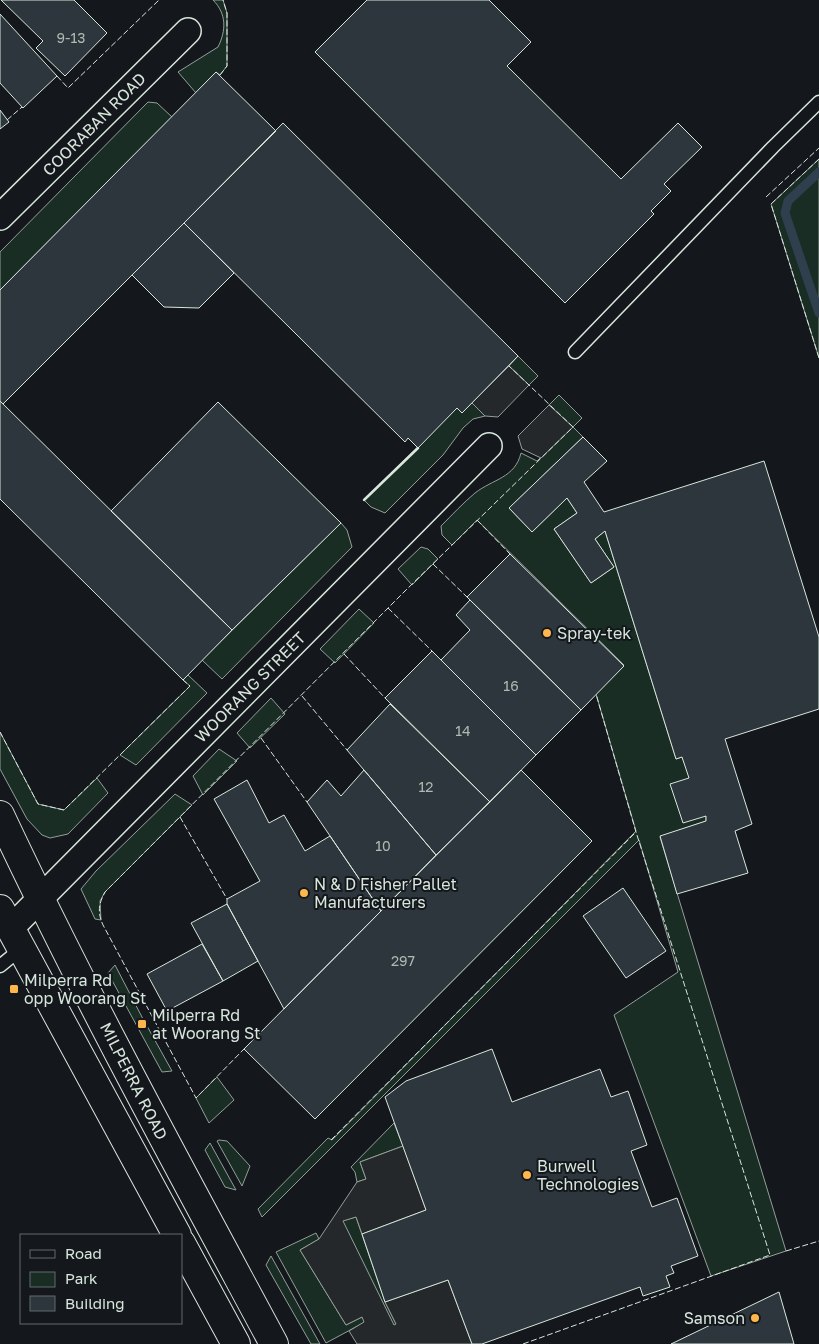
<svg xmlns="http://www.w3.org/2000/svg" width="819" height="1344" viewBox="0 0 819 1344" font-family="'Golos Text',sans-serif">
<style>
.green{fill:#1a2d24;stroke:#939e99}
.parking{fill:#24282b;stroke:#939e99}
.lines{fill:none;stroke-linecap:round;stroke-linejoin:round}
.stream{stroke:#2f3f4d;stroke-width:9}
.building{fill:#2c363c;stroke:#d8e6dc}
.service-casing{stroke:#d8e6dc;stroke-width:15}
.minor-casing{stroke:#d8e6dc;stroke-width:28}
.trunk-casing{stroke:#d8e6dc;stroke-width:30}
.service{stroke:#14181c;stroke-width:12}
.minor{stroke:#14181c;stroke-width:25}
.trunk{stroke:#14181c;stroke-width:28}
.fence{stroke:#d8e6dc;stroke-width:1;stroke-dasharray:6 2.5;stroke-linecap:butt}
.wall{stroke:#d8e6dc;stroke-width:2.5}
.poi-dot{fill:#ffb74d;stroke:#14181c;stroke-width:2}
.labels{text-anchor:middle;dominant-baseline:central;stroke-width:4;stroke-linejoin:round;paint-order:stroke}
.number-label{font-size:14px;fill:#adbab4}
.street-label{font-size:16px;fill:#d8e6dc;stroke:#14181c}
.poi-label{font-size:16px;fill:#d8e6dc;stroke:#14181c;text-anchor:start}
</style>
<rect width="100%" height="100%" fill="#14181c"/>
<path class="green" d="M213 0H223L227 13V66L220 75 216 72 196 93 178 72 218 47C226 31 227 14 213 0Z
M148 102 157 103 172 117 0 290V252Z
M819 159V358L771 204Z
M518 356 538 376 529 385 509 366Z
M559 395 582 418 573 427 583 437 509 508 532 532 567 498 577 513 554 529 591 583 614 567 595 539 605 531 676 759 682 757 706 816V821L660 837 786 1251 711 1276 614 1015 678 972 639 840 262 1217 258 1209 328 1138 332 1140 636 831 596 694 624 665 477 520 452 545 442 535 441 526C452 515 463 503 475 493 493 479 515 478 521 453L537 461 572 427 549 405Z
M472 403 485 416 473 419 463 428 443 455 385 513 371 507 364 500 457 408 463 412Z
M341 523 347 530 352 547 222 679 202 660Z
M421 547 428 549 438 559 412 585 398 569Z
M359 609 374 623 335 663 320 649Z
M188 675 207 693 136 765 120 755 190 686 183 680Z
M271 698 285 714 250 748 237 733Z
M0 732 38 804 64 810 97 778 108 793 68 834 50 838 42 835 27 819 0 769Z
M219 749 237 761 203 795 193 776Z
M175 794 192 805 105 892 100 901 101 920 95 919 81 889 96 871Z
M115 965 143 1019 139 1022 142 1028 147 1026 172 1071 162 1072 108 973Z
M217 1077 234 1100 209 1123 196 1098Z
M394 1123 403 1146 360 1162 366 1179 357 1182 355 1172 351 1167Z
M219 1140 227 1141 250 1166 242 1186 217 1141Z
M210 1143 236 1190 225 1187 205 1150Z
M356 1217 385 1302 396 1324 394 1326 342 1221Z
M316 1233 319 1239 300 1250 346 1325 362 1317 365 1322 326 1343 276 1252Z
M271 1256 320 1344H311L266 1265Z"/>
<path class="parking" d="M509 366 529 385 498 417 485 416 472 403Z
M549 405 573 427 541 458 522 449 518 436Z
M403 1146 426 1210 362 1234 356 1217 343 1221 394 1325 396 1324 385 1302 448 1280 472 1344H357L349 1331 364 1322 362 1317 346 1325 300 1250 319 1239 357 1182 366 1179 360 1162Z"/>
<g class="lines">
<path class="stream" d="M819 172 788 201 785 213 819 313"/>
</g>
<path class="building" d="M1 0H74L107 33 65 76 36 48 43 41Z
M367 0H489L531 42 507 66 621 179 678 123 702 147 664 184 671 191 651 211 654 214 565 303 315 52Z
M0 14 57 76 23 108 0 83Z
M216 72 276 131 3 404 0 401V290Z
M0 110 9 122 0 129Z
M283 123 518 356 462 413 457 408 418 448 408 438 405 442 184 223Z
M184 223 234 273 199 308 164 307 132 275Z
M0 401 232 630 183 680 0 499Z
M218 402 341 523 232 630 111 511Z
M583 437 607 461 584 482 604 512 764 461 819 637V709L725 739 752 824 735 831 748 873 677 894 660 836 706 821V816L683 823 670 784 689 778 682 757 676 759 605 531 595 539 614 567 591 583 554 529 577 513 567 498 532 532 509 508Z
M510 554 624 666 581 710 467 597Z
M470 600 581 710 536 755 441 660 470 630 456 615Z
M432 651 536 755 490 802 385 698Z
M390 704 490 802 436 855 347 750Z
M364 770 436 855 381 911 307 802 327 780 341 796Z
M521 770 592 841 315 1119 244 1049Z
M247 780 269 823 284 815 305 851 330 836 381 911 284 1009 227 904V899L260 881 214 799Z
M623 888 666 951 626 978 583 916Z
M227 904 258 961 223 981 191 923Z
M202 944 223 981 167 1011 147 974Z
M492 1049 512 1102 600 1069 611 1097 628 1091 647 1145 631 1151 652 1207 677 1198 698 1256 671 1266 674 1273 666 1276 670 1287 643 1296 640 1287 482 1344H472L448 1280 385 1302 362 1234 426 1210 385 1097 406 1081Z
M779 1292 794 1344H671Z"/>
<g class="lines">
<defs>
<path id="service" d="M575 352 773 147 819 102
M0 966 22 948"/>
<path id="minor" d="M0 217 188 31
M10 929 489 446"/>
<path id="trunk" d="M0 815C84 994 180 1169 274 1344
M0 909 177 1235
M181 1243 236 1344"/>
</defs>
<use href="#service" class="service-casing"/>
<use href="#minor" class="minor-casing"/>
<use href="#trunk" class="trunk-casing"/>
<use href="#service" class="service"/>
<use href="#minor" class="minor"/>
<use href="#trunk" class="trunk"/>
<path class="fence" d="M220 75 227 66V13L223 0
M57 76 68 88 159 0
M7 120 22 107
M819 159 771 204 819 358
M766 197 819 148
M477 520 510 554
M433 564 467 597
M388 608 432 651
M344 654 385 698
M302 696 347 750
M0 732 38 804 64 810 190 686 183 680
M261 738 307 802
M180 817 227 899
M245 1048 196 1098 103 925C97 912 99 903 105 892L406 590 573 427 509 366
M331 1140 636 832
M786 1251 819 1241
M523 1344 770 1255 636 832 596 694"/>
<path class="wall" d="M364 500 418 448"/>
</g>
<g class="poi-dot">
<circle cx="547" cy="633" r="5"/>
<circle cx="304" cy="893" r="5"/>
<rect x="9" y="984" width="10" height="10" rx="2.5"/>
<rect x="137" y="1019" width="10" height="10" rx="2.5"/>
<circle cx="527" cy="1175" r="5"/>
<circle cx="755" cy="1318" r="5"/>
</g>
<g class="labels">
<g class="number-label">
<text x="71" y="37">9-13</text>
<text x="511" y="685">16</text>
<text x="463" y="730">14</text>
<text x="426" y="786">12</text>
<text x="383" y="845">10</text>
<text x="403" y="960">297</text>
</g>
<g class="street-label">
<text transform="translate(94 124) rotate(-45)">COORABAN ROAD</text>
<text transform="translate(250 687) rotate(-45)">WOORANG STREET</text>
<text transform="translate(134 1081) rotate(63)">MILPERRA ROAD</text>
</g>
<g class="poi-label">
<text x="557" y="633">Spray-tek</text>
<text x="314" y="884">N &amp; D Fisher Pallet<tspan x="314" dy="18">Manufacturers</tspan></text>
<text x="24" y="980">Milperra Rd<tspan x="24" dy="18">opp Woorang St</tspan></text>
<text x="152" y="1015">Milperra Rd<tspan x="152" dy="18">at Woorang St</tspan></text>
<text x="537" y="1166">Burwell<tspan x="537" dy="18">Technologies</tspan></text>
<text x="745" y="1318" text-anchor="end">Samson</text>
</g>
</g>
<rect x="20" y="1234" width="162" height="90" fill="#14181c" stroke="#626a69"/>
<rect x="30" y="1250" width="25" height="8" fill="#14181c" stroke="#626a69"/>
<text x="65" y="1259" font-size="15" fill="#d8e6dc">Road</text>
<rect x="30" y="1272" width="25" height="15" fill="#1a2d24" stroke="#626a69"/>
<text x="65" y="1284" font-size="15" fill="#d8e6dc">Park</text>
<rect x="30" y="1296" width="25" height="15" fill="#2c363c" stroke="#626a69"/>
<text x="65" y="1309" font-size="15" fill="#d8e6dc">Building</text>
</svg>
